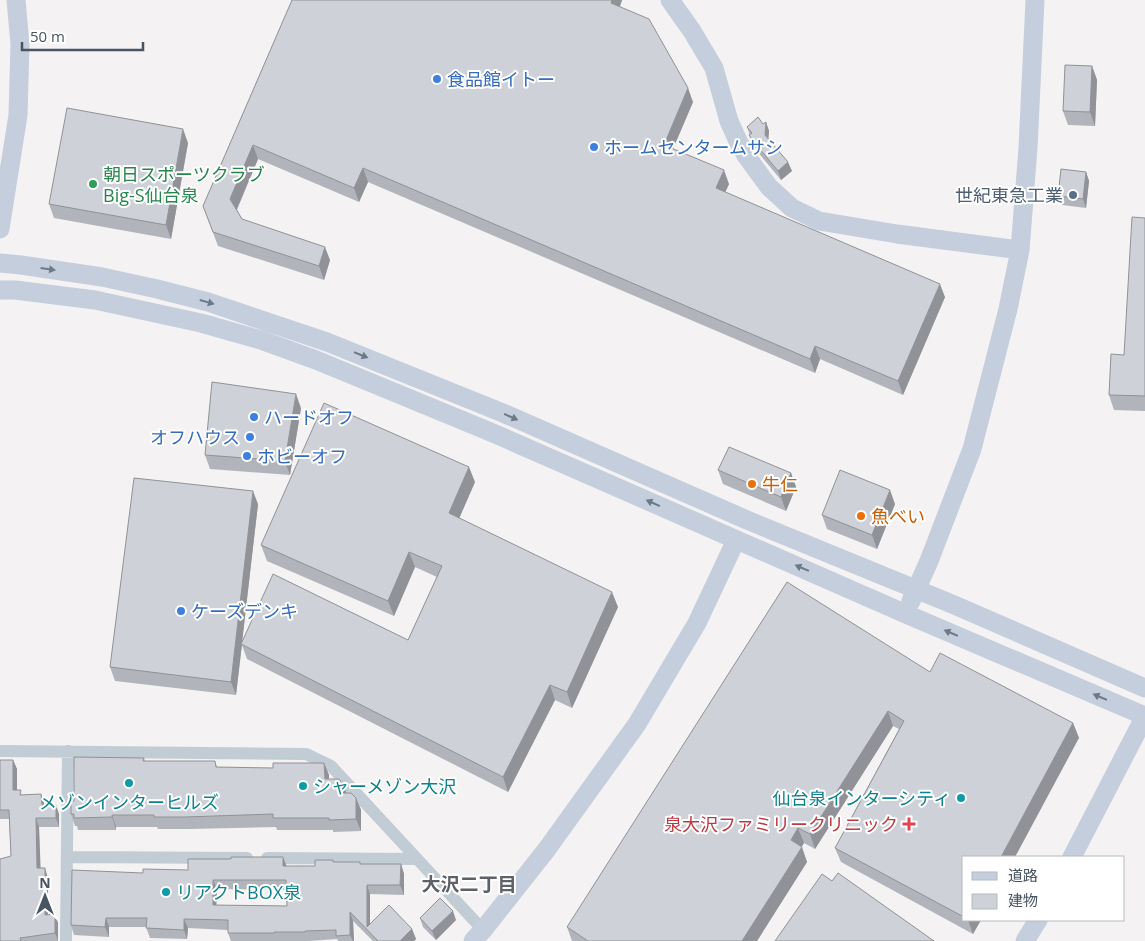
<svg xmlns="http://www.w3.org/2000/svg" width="1145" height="941" viewBox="0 0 1145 941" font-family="'Open Sans','Noto Sans JP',sans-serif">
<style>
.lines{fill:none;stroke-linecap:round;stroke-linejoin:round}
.street{stroke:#c2ccd4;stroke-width:12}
.secondary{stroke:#c4cedc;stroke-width:19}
.wall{fill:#b1b4ba;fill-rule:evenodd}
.shaded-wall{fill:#909297}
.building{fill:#ced1d8;stroke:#909297;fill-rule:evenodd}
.oneway{fill:#6d7987}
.shop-dot{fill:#3f7fe0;stroke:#fff;stroke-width:2}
.leisure-dot{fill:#2e9e5b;stroke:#fff;stroke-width:2}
.service-dot{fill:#5c6f8a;stroke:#fff;stroke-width:2}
.food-dot{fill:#e8710a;stroke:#fff;stroke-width:2}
.culture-dot{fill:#0f9aa8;stroke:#fff;stroke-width:2}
.health-dot{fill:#e0444e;stroke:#fff;stroke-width:2}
.labels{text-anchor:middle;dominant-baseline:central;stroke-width:4;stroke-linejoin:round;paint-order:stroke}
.shop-label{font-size:18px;fill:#366cbe;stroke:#fff;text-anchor:start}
.leisure-label{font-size:18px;fill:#27864d;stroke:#fff;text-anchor:start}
.service-label{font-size:18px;fill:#4e5e75;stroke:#fff;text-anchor:end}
.food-label{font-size:18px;fill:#c56008;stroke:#fff;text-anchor:start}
.culture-label{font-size:18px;fill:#0d838f;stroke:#fff;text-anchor:start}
.health-label{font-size:18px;fill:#be3a42;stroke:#fff;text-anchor:end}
.neighbourhood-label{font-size:19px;font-weight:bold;fill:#5e6268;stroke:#fff}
</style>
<rect width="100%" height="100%" fill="#f4f2f2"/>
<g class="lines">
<path class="street" d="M0 751 306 754 331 766 483 930
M67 857 247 858
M267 858 417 859
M66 941 68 751"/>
<path class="secondary" d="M670 0 692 31 714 68 729 121 738 141 747 157 769 187 792 208 819 221 897 234 1020 250
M0 229 18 115 20 44 16 0
M0 263 21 265 102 277 157 289 208 302 327 342 503 413 747 520 952 604 1145 688
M0 290H15L95 300 201 323 261 340 316 360 493 433 906 614 1145 716
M911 601 929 561 972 449 1008 309 1020 250 1028 148 1035 0
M1072 857 1145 716
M473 941 483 930 547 849 637 724 697 623 736 540
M1025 941 1038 920"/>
</g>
<path class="wall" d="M292 0H622L620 7 693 102 673 149 729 184 725 192 945 297 903 395 820 359 815 373 368 182 359 202 258 159 237 210 242 219 330 260 324 280 218 246 203 206Z
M1092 66 1097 80 1095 126 1068 125 1063 111Z
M766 122 769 131 768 139 792 171 781 180 756 150 753 144 747 127 763 124Z
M188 143 171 239 54 218 49 204Z
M1086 172 1089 181 1086 208 1062 205 1058 196Z
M1145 218V411L1114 410 1109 395 1124 355Z
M301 408 290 475 210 469 205 455Z
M718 470 791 473 796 487 786 511 723 484Z
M475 482 459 518 618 607 572 708 555 700 508 792 247 659 242 645 236 695 115 681 110 667 258 504 242 641 408 640 437 577 415 567 394 616 267 561 261 545Z
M895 504 877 549 827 529 822 515Z
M930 672 1073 723 1079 738 964 857V920H981L973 934 841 862 835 848 899 729 893 726 815 849 804 843 801 847 807 862 757 941H572L567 927Z
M144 758 145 761H215L217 767 273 768 324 763 329 775V779L346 793 356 798 361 810V831L333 832V830H277L276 827 189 829H158L157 827H116V830H78L77 826H75L71 814 74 801Z
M0 760H13L17 769V790L22 795 41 794 44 805 59 814V827H39L40 868 48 878V915L58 923V941H0L11 856 9 819H0Z
M333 860 334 862H360V864H401L404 874V895L370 894V924L412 929 416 939 414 941H373L353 921 354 941H338L337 939 309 941H231L228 933V930L188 928 187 939 150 938 146 927H109V937L74 935 71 925 143 873 287 866H315ZM217 889 286 890 287 906 216 905Z
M420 918 456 920 436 940 423 927Z"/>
<path class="shaded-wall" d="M612 0H622L616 16 611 3Z
M1092 66 1097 80 1095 126 1090 112Z
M688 88 693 102 669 158 664 145Z
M766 122 769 131 768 144 765 135Z
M183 129 188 143 171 239 166 225Z
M253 145 258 159 235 213 230 199Z
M788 162 792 171 781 180 778 171Z
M363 168 368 182 359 202 354 188Z
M724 170 729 184 721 202 716 188Z
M1086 172 1089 181 1086 208 1083 199Z
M325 247 330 260 324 280 319 266Z
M940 284 945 297 903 395 898 381Z
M815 346 820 359 815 373 810 359Z
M296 394 301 408 290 475 285 461Z
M469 467 475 482 455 528 449 513Z
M791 473 796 487 786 511 781 497Z
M890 490 895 504 877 549 872 535Z
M253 491 258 504 236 695 231 682Z
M409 552 415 567 394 616 388 601Z
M612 592 618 607 572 708 567 692Z
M550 685 555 700 508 792 503 777Z
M888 711 893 726 815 849 810 834Z
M1073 723 1079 738 1015 857H1001Z
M13 760 17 769V799L13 790Z
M324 763 329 775V791L325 779Z
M343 784 348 796 343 793Z
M41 794 44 803 45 814 42 805Z
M356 798 361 810V831L356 819Z
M56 805 59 814V827L56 818Z
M112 815 116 827V830L112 817Z
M36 818 39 827 41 878 37 868Z
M798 828 804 843 797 855 791 840Z
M802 847 807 862 757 941H742Z
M283 857 287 867 283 866Z
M401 864 404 874V895L400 885Z
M45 868 48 878V924L45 915Z
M213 880 217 889 216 914 213 905Z
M367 885 370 894V933L367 927Z
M453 911 456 920 436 940 432 931Z
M350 912 353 921 354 941H353L350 935Z
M55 914 58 923V941L55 933Z
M106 918 109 927V937L105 927Z
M184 919 188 928 187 939 184 930Z
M968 920H981L973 934Z
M412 929 416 939 414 941H400Z"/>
<path class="building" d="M292 0H612L611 3 649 19 688 88 664 145 724 170 716 188 940 284 898 381 815 346 810 359 363 168 354 188 253 145 230 199 242 219 325 247 319 266 213 232 203 206Z
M1065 65 1092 66 1090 112 1063 111Z
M67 108 183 129 166 225 49 204Z
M758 117 763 124 766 122 765 135 788 162 778 171 753 141 749 135 752 133 747 127Z
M1061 169 1086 172 1083 199 1058 196Z
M1132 217 1145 218V396L1109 395 1111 354 1124 355Z
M212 382 296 394 285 461 205 455Z
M324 403 469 467 449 513 612 592 567 692 550 685 503 777 241 644 273 574 408 640 442 566 409 552 388 601 261 545Z
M729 447 791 473 781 497 718 470Z
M840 470 890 490 872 535 822 515Z
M134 478 253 491 231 682 110 667Z
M787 582 930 672 940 653 1073 723 1001 857H964V917L835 848 904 721 888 711 810 834 798 828 791 840 802 847 742 941H588L567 927Z
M74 757 144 758 143 761H215L216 767 273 768V763H324L325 779H339L343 784V793H351L356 798V819L329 820V818H273V814L185 817H154V815H112V817L74 818V814H71V802L74 801Z
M0 760H13V790H21L20 795 41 794 42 805H56V818H36L37 868H45V915L55 914V933L20 938 21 941H0V859L11 856 9 810H0Z
M231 857H283V866H315V860H333V862H360V864H401L400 885H367V927L389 905 412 929 400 941H378L350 912V935L336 936V930L305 931V932H274V933H228V920L184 919V930L146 928 147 918H106L105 927 71 925 72 870 143 873V869L188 870V859H231ZM213 880H286L287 906 213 905Z
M838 873 934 941H775L822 874 832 881Z
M440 898 453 911 432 931 420 918Z"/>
<defs><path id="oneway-solid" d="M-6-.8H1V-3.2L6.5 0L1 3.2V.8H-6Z" transform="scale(1.25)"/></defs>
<g class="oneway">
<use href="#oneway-solid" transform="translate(48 269) rotate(8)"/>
<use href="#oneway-solid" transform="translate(207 302) rotate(16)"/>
<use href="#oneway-solid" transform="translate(361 355) rotate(22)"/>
<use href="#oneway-solid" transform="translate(511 417) rotate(24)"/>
<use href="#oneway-solid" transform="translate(653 503) rotate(-156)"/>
<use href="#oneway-solid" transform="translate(802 568) rotate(-157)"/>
<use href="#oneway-solid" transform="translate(951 633) rotate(-157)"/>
<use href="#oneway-solid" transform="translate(1100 697) rotate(-157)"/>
</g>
<g class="shop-dot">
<circle cx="437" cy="79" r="5"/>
<circle cx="594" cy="147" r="5"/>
<circle cx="254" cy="417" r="5"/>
<circle cx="250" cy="437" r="5"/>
<circle cx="247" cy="456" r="5"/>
<circle cx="181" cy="611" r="5"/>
</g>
<circle class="leisure-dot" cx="93" cy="184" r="5"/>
<circle class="service-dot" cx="1073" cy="195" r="5"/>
<g class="food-dot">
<circle cx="752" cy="484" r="5"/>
<circle cx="861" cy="516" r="5"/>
</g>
<g class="culture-dot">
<circle cx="129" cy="783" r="5"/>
<circle cx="303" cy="786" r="5"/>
<circle cx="961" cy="798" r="5"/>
<circle cx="166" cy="892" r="5"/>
</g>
<path class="health-dot" d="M906.5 816.5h5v5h5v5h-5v5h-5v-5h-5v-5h5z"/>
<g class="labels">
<g class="shop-label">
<text x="447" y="79">食品館イトー</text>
<text x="604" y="147">ホームセンタームサシ</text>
<text x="264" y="417">ハードオフ</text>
<text x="240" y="437" text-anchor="end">オフハウス</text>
<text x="257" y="456">ホビーオフ</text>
<text x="191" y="611">ケーズデンキ</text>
</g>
<g class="leisure-label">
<text x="103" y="174">朝日スポーツクラブ<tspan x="103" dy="21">Big-S仙台泉</tspan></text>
</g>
<g class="service-label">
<text x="1063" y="195">世紀東急工業</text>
</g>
<g class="food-label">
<text x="762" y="484">牛仁</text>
<text x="871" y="516">魚べい</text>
</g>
<g class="culture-label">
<text x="313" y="786">シャーメゾン大沢</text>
<text x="951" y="798" text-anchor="end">仙台泉インターシティ</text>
<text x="129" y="802" text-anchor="middle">メゾンインターヒルズ</text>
<text x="176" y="892">リアクトBOX泉</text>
</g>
<g class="health-label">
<text x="898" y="824">泉大沢ファミリークリニック</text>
</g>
<g class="neighbourhood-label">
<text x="469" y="884">大沢二丁目</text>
</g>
</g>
<rect x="962" y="856" width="162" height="65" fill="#ffffff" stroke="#b6bbc0"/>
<rect x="972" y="872" width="25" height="8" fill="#c4cedc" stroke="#b6bbc0"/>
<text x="1008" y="881" font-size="15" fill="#485462">道路</text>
<rect x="972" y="894" width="25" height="15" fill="#ced1d8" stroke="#b6bbc0"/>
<text x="1008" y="906" font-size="15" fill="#485462">建物</text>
<g transform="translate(45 896)" stroke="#ffffff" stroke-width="4" paint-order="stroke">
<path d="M0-4L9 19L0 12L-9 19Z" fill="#485462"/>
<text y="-8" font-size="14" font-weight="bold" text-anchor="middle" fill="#485462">N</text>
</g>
<path d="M22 42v8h121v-8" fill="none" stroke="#485462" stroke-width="2.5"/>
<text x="30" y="42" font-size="15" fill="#485462" stroke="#ffffff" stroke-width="4" paint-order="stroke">50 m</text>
</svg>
